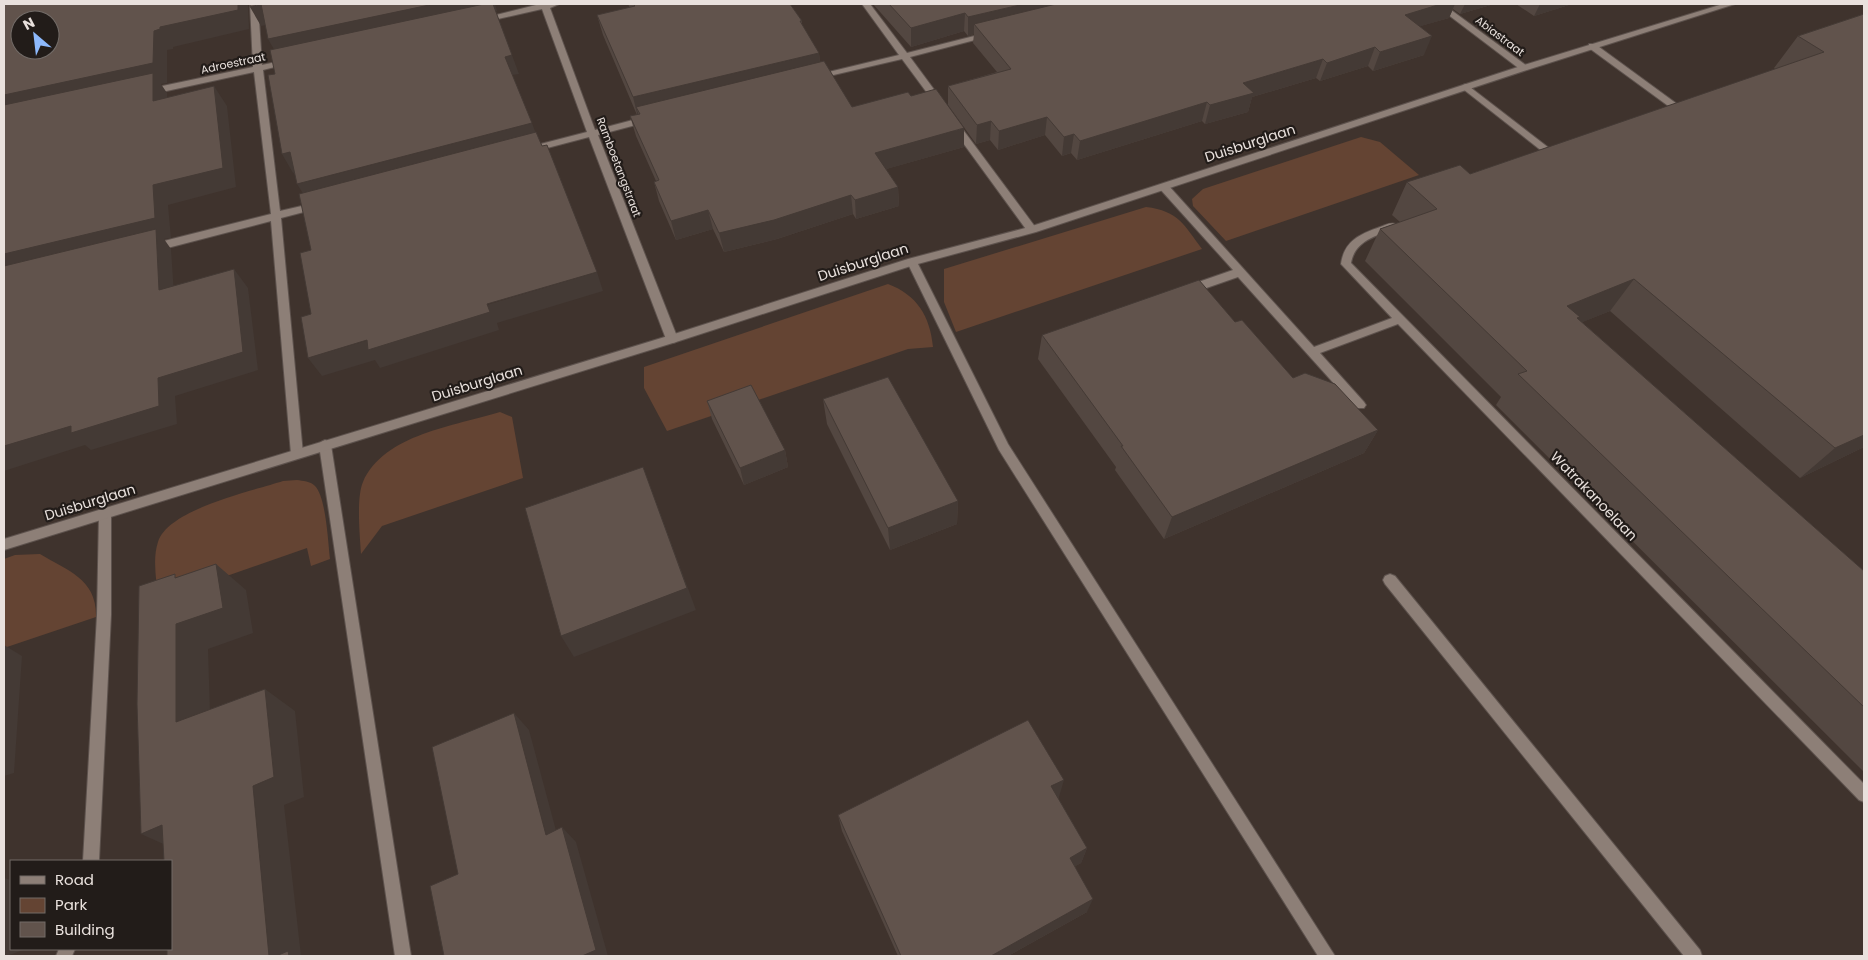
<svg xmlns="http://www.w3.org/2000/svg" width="1868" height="960" viewBox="0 0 1868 960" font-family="Poppins,sans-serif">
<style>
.green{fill:#644433}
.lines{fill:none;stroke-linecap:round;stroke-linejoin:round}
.service-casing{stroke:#5d524d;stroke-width:2}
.minor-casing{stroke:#5d524d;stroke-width:2}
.tertiary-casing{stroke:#5d524d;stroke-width:2}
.service{fill:#8d7f77;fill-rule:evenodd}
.minor{fill:#8d7f77;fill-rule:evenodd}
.tertiary{fill:#8d7f77;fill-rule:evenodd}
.wall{fill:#534741}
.shaded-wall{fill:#443a35}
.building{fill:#61534c;stroke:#443a35;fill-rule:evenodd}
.labels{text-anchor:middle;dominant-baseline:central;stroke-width:4.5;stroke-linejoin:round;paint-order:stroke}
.far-street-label{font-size:11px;fill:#e9e1dd;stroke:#221c19}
.street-label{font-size:14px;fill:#e9e1dd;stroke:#221c19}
</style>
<rect width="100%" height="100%" fill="#3f332d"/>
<path class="green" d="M1361 137 1380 142 1419 175 1226 241 1193 206 1192 199 1203 189Z
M1146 207C1179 211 1184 225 1202 249L956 332 944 302V269Z
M888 284C917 295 930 316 933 347L908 349 667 431 644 388V367Z
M500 412 512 417 523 478 382 526 361 554C360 537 356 498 363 482 384 434 455 426 500 412Z
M297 480C303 481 310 481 315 486 326 497 328 542 330 559L311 566 307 548 158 600C157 582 152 560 158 542 168 509 253 491 283 481Z
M40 554C68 571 97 579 96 617L4 648V559L15 555Z"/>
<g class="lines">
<defs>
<path id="service" d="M1589 44H1595L1688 112V116H1682L1589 48Z
M1466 84 1558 155V159H1552L1463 89V85Z
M1164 184 1168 185 1314 347 1392 318 1341 264C1344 241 1360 234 1380 227 1386 225 1390 222 1396 224V228C1377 236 1355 240 1351 263L1864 784V802L1859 800 1398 324 1320 353 1364 402 1366 405 1364 408H1356L1238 277 1192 293H1184L1183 290 1184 287 1233 270 1160 189 1159 187Z
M912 258 917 262 1008 444 1335 956H1318L999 450 907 262Z
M325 440 329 442 331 445 411 956H395L319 445 321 442Z
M105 508 110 509 111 513V615L99 861H83L97 615 99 513 100 509Z
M1390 574 1395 576 1700 950 1702 956H1684L1385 584 1383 580 1385 576Z
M59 949H75L72 956H56Z"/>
<path id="minor" d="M250 4H258L262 65 290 59 294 62 263 70 280 211 319 202 324 205 323 207 281 218 303 454 301 457H293L291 454 271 221 152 252 147 248 152 244 271 214 254 72 148 95 143 92 148 89 253 67Z
M540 4H559L550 8 595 130 648 116 653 119 651 121 598 135 678 339 676 342 672 343 666 339 589 137 532 152 527 149 529 147 587 132 542 9 480 23 476 20Z
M862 4H870L907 53 990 32 994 35 910 57 944 103 939 106 936 105 902 59 812 80V76L899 55Z
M1434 4H1443L1527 66V70H1521Z
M955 122 958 123 1036 228V232H1028L950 125Z"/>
<path id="tertiary" d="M1723 4H1735L1527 70 1036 232 914 265 676 342 4 550V539L668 336 908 259 1029 227 1521 66Z"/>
</defs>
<use href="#service" class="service-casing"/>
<use href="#minor" class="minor-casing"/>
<use href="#tertiary" class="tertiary-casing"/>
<use href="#service" class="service"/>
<use href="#minor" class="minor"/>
<use href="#tertiary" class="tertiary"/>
</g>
<path class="wall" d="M628 4H790L802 21V25L819 53 820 62 852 107 911 96 964 147 886 169 898 187 899 206 856 219 853 214 777 239 724 252 713 229 676 240 659 201 654 182 656 181 636 136 630 116 637 115 603 35 597 15 630 8Z
M873 4H1494L1460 14 1453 9 1449 18 1420 26 1424 55 1373 71 1368 66 1320 81 1316 78 1252 97 1248 112 1205 124 1202 121 1077 160 1071 153 1062 156 1045 135 998 150 990 140 976 144 948 105V86L997 72 973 43 974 34 968 36 964 31 911 47Z
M1516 4H1572L1534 16Z
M1864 14V447L1800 478 1610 311 1582 322 1864 571V772L1496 405 1501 397 1365 261 1380 229 1400 222 1392 215 1407 182 1470 174 1775 69 1774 68 1798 36Z
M1235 322 1293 378 1378 430 1364 453 1164 539 1115 470 1116 467 1038 359 1042 335Z
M823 399 958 501 957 524 890 550 827 424Z
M707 401 785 450 788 467 744 485 712 419Z
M1059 797 1058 798 1087 848 1081 863 1075 866 1087 912 1008 956H898L842 831 838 815Z"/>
<path class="shaded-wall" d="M238 4H248L249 29 173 47V49L167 50V83L161 84 167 93V120L4 119V95L154 31 160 27Z
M261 4 272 24 261 26 250 7Z
M434 4H495L497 11 279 58 268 39Z
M1024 4H1099L974 24V34L968 36V17Z
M1441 4H1455L1449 18 1397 33 1405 15Z
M1465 4H1494L1460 14Z
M1540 4H1572L1534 16Z
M965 13 964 31 911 47V28Z
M1432 36 1424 55 1373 71 1380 52Z
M1375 47 1368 66 1320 81 1327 63Z
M819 53 821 72 636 107 639 116 638 117 633 97Z
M512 55 519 74 512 75 505 57Z
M1323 59 1316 78 1252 97 1248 112 1205 124 1210 105 1243 83Z
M214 86 227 106 236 187 168 205 171 238 164 239 171 249 175 309 4 278V254L153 185Z
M1207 102 1202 121 1077 160 1080 141Z
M1047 117 1045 135 998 150 999 131Z
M991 121 990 140 976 144 977 125Z
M532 123 539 142 309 203 297 184Z
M964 128V147L876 172 875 153Z
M1074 134 1071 153 1062 156 1064 137Z
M290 152 301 170 293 173 282 154Z
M898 187 899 206 856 219 855 200Z
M851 195 853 214 777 239 724 252 719 233Z
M708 210 713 229 676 240 671 221Z
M234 269 248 288 258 370 175 396 177 424 91 450 85 445 4 471V446L71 426 158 378Z
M597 272 603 291 497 323 499 330 380 368 375 360 322 376 308 358Z
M1634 279 1610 311 1573 326 1567 306Z
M1378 430 1364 453 1164 539 1172 517Z
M1864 435V447L1800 478 1835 448Z
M785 450 788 467 744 485 740 468Z
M643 467 696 610 574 657 561 636Z
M958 501 957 524 890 550 888 528Z
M216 564 246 590 253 633 208 649 211 743 176 722V624Z
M4 645 22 656 14 773 4 776Z
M265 689 295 711 304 797 284 805 301 956H269L253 786Z
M514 713 529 730 561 849 546 835Z
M1064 780 1059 797 1047 803 1051 786Z
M162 825 179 851 141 834Z
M562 827 576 842 608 956H582Z
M1087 848 1081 863 1065 872 1070 858Z
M4 878 11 880V949H23V950L7 956H4Z
M1093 899 1087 912 1008 956H991Z"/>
<path class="building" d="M4 4H238V10L160 27V29L154 31 153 63 4 95ZM20 20H50V50H20Z
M250 4H434L268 39 261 4 250 7Z
M484 4H493L512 55 505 57 532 123 297 184 290 152 282 154 268 75 275 74 270 50Z
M633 4H790L802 21H800L819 53 633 97 597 15 635 6Z
M889 4H1024L968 17 965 13 911 28Z
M1056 4H1441L1405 15 1432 36 1380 52 1375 47 1327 63 1323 59 1243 83 1254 93 1210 105 1207 102 1080 141 1074 134 1064 137 1047 117 999 131 991 121 977 125 948 86 1011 69 974 24Z
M1864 14V435L1835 448 1634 279 1567 306 1580 317 1577 318 1864 571V707L1518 374 1527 371 1380 229 1437 209 1407 182 1460 165 1470 174 1824 52 1798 36Z
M824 61 852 107 908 92 911 96 936 89 964 128 875 153 898 187 855 200 851 195 774 220 719 233 708 210 671 221 654 182 659 180 630 116 640 114 636 107Z
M153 73V101L214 86 223 168 153 185 155 218 4 254V105Z
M536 132 542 146 547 145 597 272 487 304 490 312 368 350 367 340 308 358 301 317 311 314 300 253 311 250 299 194Z
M156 229 159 290 234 269 243 352 158 378 159 406 71 433V426L4 446V266Z
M1199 280 1235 322 1242 320 1293 378 1305 373 1335 384 1378 430 1172 517 1121 446H1123L1042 335Z
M888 377 958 501 888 528 823 399Z
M751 385 785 450 740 468 707 401Z
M643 467 687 588 561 636 525 508Z
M216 564 223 608 176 624V722L265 689 274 777 253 786 269 956H167V949H171V861H164L162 825 141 834 137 704 139 586 175 574V578Z
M514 713 546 835 562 827 596 950 582 956H444L430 886 458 874 432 747Z
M1028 720 1064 780 1051 786 1087 848 1070 858 1093 899 991 956H901L838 815Z
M288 951 289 956H276Z"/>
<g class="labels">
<g class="far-street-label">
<text transform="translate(1500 36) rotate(37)">Abiastraat</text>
<text transform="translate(233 63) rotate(-12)">Adroestraat</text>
<text transform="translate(619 167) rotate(69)">Ramboetangstraat</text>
</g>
<g class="street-label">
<text transform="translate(1250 143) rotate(-18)">Duisburglaan</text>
<text transform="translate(863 262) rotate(-18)">Duisburglaan</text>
<text transform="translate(477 383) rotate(-17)">Duisburglaan</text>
<text transform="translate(1594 496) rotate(46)">Watrakanoelaan</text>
<text transform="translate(90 502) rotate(-17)">Duisburglaan</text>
</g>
</g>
<rect width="1868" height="960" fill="none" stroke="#e9e1dd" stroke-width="10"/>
<rect x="10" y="860" width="162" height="90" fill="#221c19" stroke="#726b67"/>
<rect x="20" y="876" width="25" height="8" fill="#8d7f77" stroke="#726b67"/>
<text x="55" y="885" font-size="15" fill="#e9e1dd">Road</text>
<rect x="20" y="898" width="25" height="15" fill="#644433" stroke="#726b67"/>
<text x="55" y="910" font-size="15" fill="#e9e1dd">Park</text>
<rect x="20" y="922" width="25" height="15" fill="#61534c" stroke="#726b67"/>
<text x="55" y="935" font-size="15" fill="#e9e1dd">Building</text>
<g transform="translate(35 35) rotate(332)"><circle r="24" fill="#221c19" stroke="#726b67"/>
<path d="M0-4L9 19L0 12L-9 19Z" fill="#8db9fc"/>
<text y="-8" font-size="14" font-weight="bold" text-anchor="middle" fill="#e9e1dd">N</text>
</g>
</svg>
